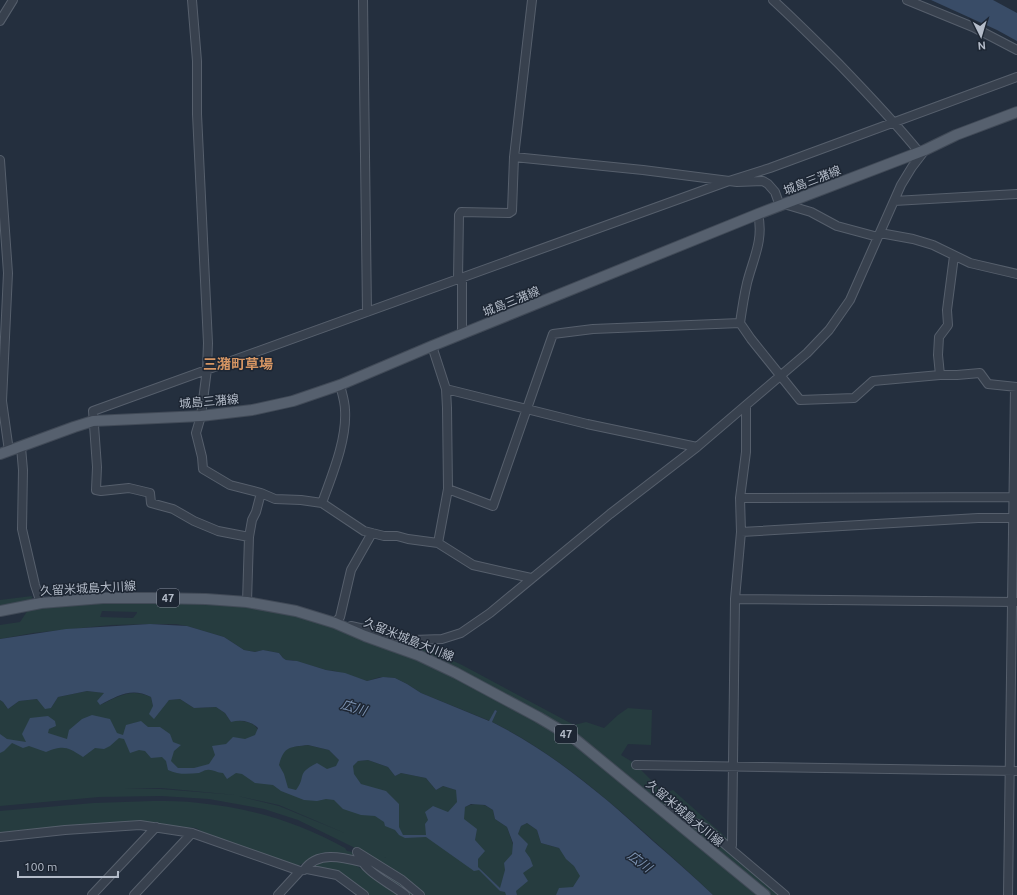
<svg xmlns="http://www.w3.org/2000/svg" width="1017" height="895" viewBox="0 0 1017 895" font-family="Ubuntu,'Noto Sans JP',sans-serif">
<style>
.green{fill:#263c3f;fill-rule:evenodd}
.water{fill:#394c67;fill-rule:evenodd}
.lines{fill:none;stroke-linecap:round;stroke-linejoin:round}
.minor-casing{stroke:#565f6c;stroke-width:10}
.major-casing{stroke:#414a57;stroke-width:12}
.minor{stroke:#38414e;stroke-width:8}
.major{stroke:#56606e;stroke-width:10}
.labels{text-anchor:middle;dominant-baseline:central;stroke-width:3;stroke-linejoin:round;paint-order:stroke}
.shield{fill:#1d2633;stroke:#878f9c;stroke-width:1}
.shield-label{font-size:11px;font-weight:bold;fill:#b4bcc9}
.street-label{font-size:12px;fill:#b4bcc9;stroke:#1d2633}
.water-label{font-size:13px;font-style:italic;fill:#7c92b1;stroke:#1d2633}
.quarter-label{font-size:14px;font-weight:bold;fill:#d59563;stroke:#1d2633}
</style>
<rect width="100%" height="100%" fill="#242f3e"/>
<path class="green" d="M32 596 31 601 0 607V600Z
M141 601 222 603 291 614 362 638 444 671 517 710 583 750 757 895H713C695 877 675 860 655 842 605 797 553 752 492 722L497 711 495 710 490 721 421 693 407 684 395 678 380 677 367 681 335 671 326 670 292 660H286L283 658 279 653 263 650 255 652 244 650 224 637 187 626 176 624H150L111 625 33 633 0 639V625L20 622 28 610 65 606ZM102 611 137 612V613L133 618 100 617Z
M384 639 420 646 462 665 574 725 586 722 604 728 618 715 628 708 652 710 651 745 628 744 621 755 634 763 664 793 673 790 729 840 727 843 662 805 568 730Z
M87 691 105 693 100 705C119 696 131 688 151 697L153 706H163L169 700 180 699 194 708 216 707 225 713 231 722C237 720 241 721 247 722 261 724 262 743 265 755L290 747 308 745 329 750 339 760 361 791 349 769 358 761 368 760 388 767 395 776 401 773 426 778 436 790 443 786 457 790V802L460 820 465 807C475 802 484 803 493 810L495 819 507 827 517 856 518 834 521 826 527 823 537 830 541 843 559 848 587 879 562 895H424L404 880 353 847 298 820 264 809 209 799 161 796 99 797 0 806V700L3 702 8 709 19 701 37 699 51 708 58 697ZM124 788H161L236 795 161 789ZM238 796 279 805 347 834 386 858 347 834 279 806Z
M153 801C168 801 184 801 199 803 251 808 300 823 345 848L347 851 352 852 354 855 350 856 315 857 296 867 211 837 196 828 175 826 156 825 0 835V811L94 803Z
M670 812 705 830 783 895H771Z
M326 860 349 861 402 895H369L367 893 312 867V864Z
M367 862 400 881 416 895H409L371 869Z"/>
<path class="water" d="M931 0H993L1017 13V41L997 30Z
M150 624 187 626 224 637 244 650 255 652 263 650 279 653 283 658 286 660 297 661 326 670 345 673 367 681 383 677 395 678 407 684 421 693 489 721 495 710 497 711 492 722C552 752 604 796 654 842 674 859 694 877 713 895H556L559 888 573 887 580 876 574 866 566 859 559 848 541 843 537 830 527 823 521 826 518 834 528 844 525 851 530 858 533 866 523 873 528 881 516 891 517 895H506L505 892 500 891 479 870 474 871 426 837 405 838 399 835 395 830 385 826 384 822 375 816 361 815 343 809 334 800 326 799 317 801 304 800 281 791 273 785 255 783 242 774 236 773 227 779 223 773C217 773 212 769 207 770 204 770 202 772 199 773 188 774 178 775 168 770L166 761 162 757 151 758 145 751 139 750 130 753 124 739 119 738 110 746 104 749 95 748 83 757C67 747 64 745 46 752L29 746 23 748 12 743 4 751 0 753V734L7 739 26 742 22 734 30 718 48 716 55 721 56 726 49 729 48 733 67 739 69 730 82 719 92 715 110 719 117 733 123 735 126 725 141 721 148 727H160L170 734 173 742 181 745 174 751 171 761 178 768H194L209 764 215 755 212 746 226 744 233 737 245 739 255 735 258 728C251 721 241 719 231 722L225 713 216 707 194 708 180 699 169 700 154 719 149 714 153 706 151 697C131 687 118 696 100 705L97 701 104 693 87 691 58 697 51 708 45 709 37 699 19 701 8 709 3 702 0 700V639L66 629ZM308 745 329 750 339 760 336 766 327 769 317 763C295 774 307 776 296 790L288 788 284 774 279 765C284 746 290 747 308 745ZM368 760 388 767 395 776 401 773 426 778 436 790 443 786 456 790 457 802 448 812 433 806 425 812 428 820 425 824 426 835H403L399 827V804L386 791 361 784 354 774 353 766 358 761ZM471 804 485 805 493 810 495 819 507 827 513 843 512 854 504 863 505 870 500 888 478 867V859L485 851 475 840 477 829 464 819 465 807Z"/>
<g class="lines">
<defs>
<path id="minor" d="M192 0 197 61V114L208 343 207 369 201 416 196 433 202 457 203 469 230 485 261 493 275 499 301 500 322 503 364 531 384 536H397L408 539 438 543 473 565 531 578
M363 0 367 312
M773 0C796 21 817 42 839 64 867 93 894 121 919 152
M907 0 973 27 1017 50
M0 21 13 0
M514 157 643 170 737 182 763 181 768 184 775 192 780 206
M0 160 8 273 2 401 9 451
M894 201 1017 194
M784 204 811 212 837 226 878 237
M758 214C764 240 753 259 747 283 744 296 742 309 740 323L751 339 800 400 854 398 873 381 940 375H957L980 373 988 384 1017 387
M880 233 913 239 933 245 970 263 1017 274
M458 279 459 215 461 212 509 213 512 211 514 157 532 0
M462 334V278
M432 346 446 389 447 408 448 489 438 543
M940 375 938 355 939 337 948 325 947 310 954 256
M446 389 587 424 697 447
M21 447 23 470 22 529 35 585 41 603
M448 489 493 506 553 334 593 329 740 323
M740 498 1017 497
M322 503C332 475 347 440 345 410 345 402 342 393 340 385
M741 532 978 518H1017
M249 537 218 531 194 521 173 509 151 503 150 493 129 488 101 491 96 490 97 467 93 411 729 181 770 168 1017 77
M735 599 1016 602
M247 602 249 537 252 520 256 512 261 493
M339 624 335 623 340 617 351 570 372 533
M351 626 413 640 442 639 461 633 490 613 610 514 697 447 807 353 829 330 850 300 901 185 912 167 925 150
M636 765 1017 771
M661 809 669 810 707 829 785 895
M0 837 65 830 140 825 192 833 300 871
M731 849 732 845 735 599 741 532 740 498 746 452V406
M357 852 402 880 420 895
M357 852C366 874 386 880 405 895
M304 870C317 851 342 857 361 862
M92 895 156 827
M134 895 192 833
M278 895 300 871 307 869 337 875 364 895
M1008 895 1015 387"/>
<path id="major" d="M0 454 74 427 93 421 201 416 252 410 293 401 340 385 432 346 758 214 925 150 956 135 1017 112
M0 611 41 603 103 598H153L206 599 247 602 296 611 335 623 365 636 418 655 456 673 538 717 575 739 765 895"/>
</defs>
<use href="#minor" class="minor-casing"/>
<use href="#major" class="major-casing"/>
<use href="#minor" class="minor"/>
<use href="#major" class="major"/>
</g>
<g class="labels">
<g class="shield">
<rect x="157" y="589" width="22" height="18" rx="3"/>
<rect x="555" y="725" width="22" height="18" rx="3"/>
</g>
<g class="shield-label">
<text x="168" y="598">47</text>
<text x="566" y="734">47</text>
</g>
<g class="street-label">
<text transform="translate(812 180) rotate(-21)">城島三潴線</text>
<text transform="translate(511 301) rotate(-22)">城島三潴線</text>
<text transform="translate(209 401) rotate(-5)">城島三潴線</text>
<text transform="translate(88 588) rotate(-3)">久留米城島大川線</text>
<text transform="translate(409 639) rotate(22)">久留米城島大川線</text>
<text transform="translate(685 813) rotate(40)">久留米城島大川線</text>
</g>
<g class="water-label">
<text transform="translate(354 707) rotate(17)">広川</text>
<text transform="translate(640 861) rotate(37)">広川</text>
</g>
<g class="quarter-label">
<text x="238" y="364">三潴町草場</text>
</g>
</g>
<g transform="translate(981 36) rotate(175)" stroke="#1d2633" stroke-width="3" paint-order="stroke">
<path d="M0-3L7 15L0 10L-7 15Z" fill="#b4bcc9"/>
<text y="-6" font-size="11" font-weight="bold" text-anchor="middle" fill="#b4bcc9">N</text>
</g>
<path d="M18 871v6h100v-6" fill="none" stroke="#b4bcc9" stroke-width="2"/>
<text x="24" y="871" font-size="12" fill="#b4bcc9" stroke="#1d2633" stroke-width="3" paint-order="stroke">100 m</text>
</svg>
